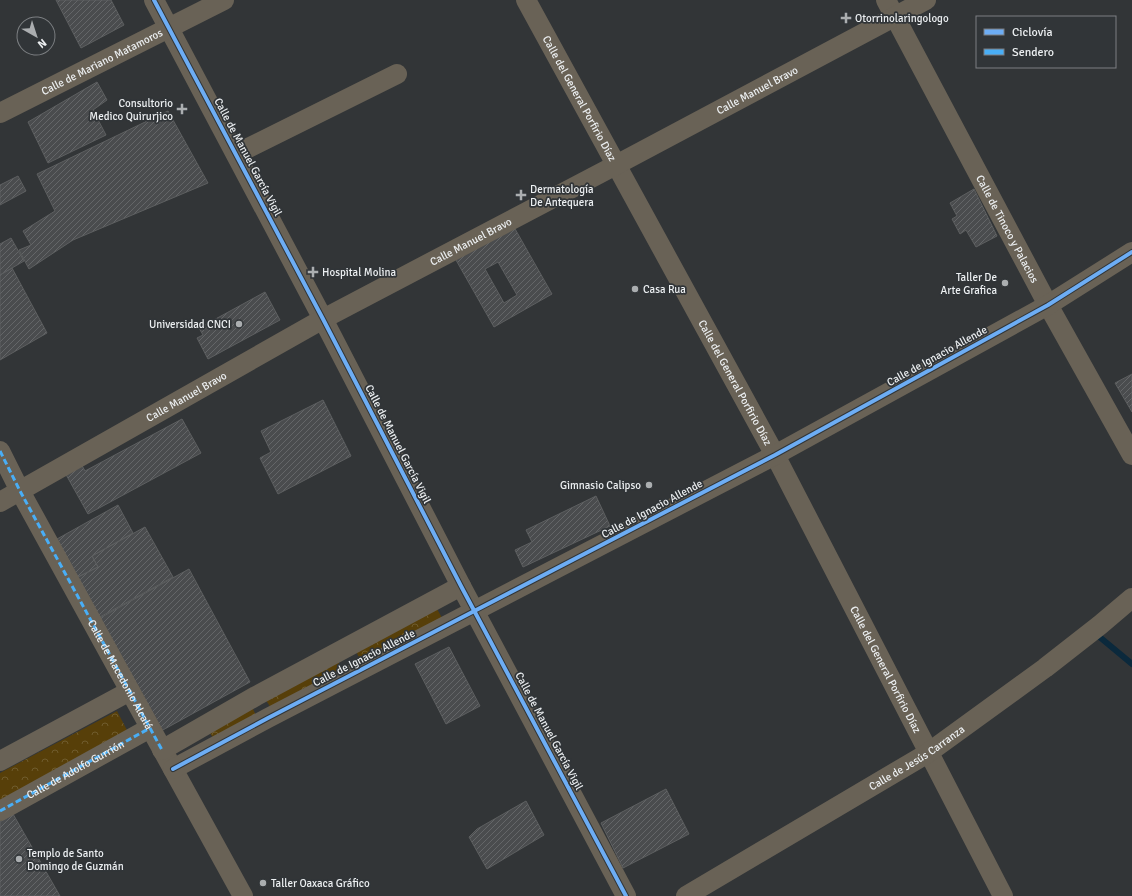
<svg xmlns="http://www.w3.org/2000/svg" width="1132" height="896" viewBox="0 0 1132 896" font-family="Signika,sans-serif">
<style>
.park{fill:url(#park-crowns)}
.lines{fill:none;stroke-linecap:round;stroke-linejoin:round}
.stream{stroke:#0b293c;stroke-width:6}
.building{fill:url(#building-hatch);stroke:#5d5f60;fill-rule:evenodd}
.minor{stroke:#696256;stroke-width:20}
.quiet{stroke:#49aef6;stroke-width:3;stroke-dasharray:6 3;stroke-linecap:butt}
.cycleway-casing{stroke:#313538;stroke-width:6}
.cycleway{stroke:#6dadf4;stroke-width:4}
.poi-dot{fill:#abaeb0;stroke:#313538;stroke-width:1.5}
.labels{text-anchor:middle;dominant-baseline:central;stroke-width:3.5;stroke-linejoin:round;paint-order:stroke}
.poi-label{font-size:11px;fill:#eceff1;stroke:#313538;text-anchor:start}
.street-label{font-size:11px;fill:#eceff1;stroke:#313538}
</style>
<defs>
<pattern id="park-crowns" width="20" height="18" patternUnits="userSpaceOnUse"><rect width="20" height="18" fill="#573f09"/><path d="M2 6a3 3 0 1 1 6 0M12 15a3 3 0 1 1 6 0" fill="none" stroke="#6f5b2d"/></pattern>
<pattern id="building-hatch" width="6" height="6" patternUnits="userSpaceOnUse"><rect width="6" height="6" fill="#4a4c4e"/><path d="M-1 1l2-2M0 6l6-6M5 7l2-2" fill="none" stroke="#646668"/></pattern>
</defs>
<rect width="100%" height="100%" fill="#323537"/>
<path class="park" d="M437 609 445 623 362 664 356 651Z
M337 660 343 672 271 708 264 697Z
M251 704 256 716 213 738 207 728Z
M117 711 129 734 0 803V773Z"/>
<g class="lines">
<path class="stream" d="M1096 634 1132 664"/>
</g>
<path class="building" d="M56 0H111L124 25 81 48Z
M97 82 107 100 93 110 106 135 48 163 28 122Z
M168 111 208 183 73 240 29 269 19 250 31 245 23 231 55 211 37 174Z
M18 176 26 191 0 205V185Z
M974 189 997 236 976 247 966 230 960 234 952 219 957 216 950 203Z
M510 220 552 294 494 327 452 253ZM498 262 517 295 504 303 485 269Z
M11 238 24 261 0 275V244Z
M12 268 47 333 0 360V275Z
M265 292 280 320 208 359 197 338 203 335 199 328Z
M1132 374V412L1115 383Z
M323 400 351 456 278 494 260 458 271 452 261 431Z
M182 419 201 453 88 514 64 471 80 462 85 471Z
M596 496 610 526 523 567 515 550 532 542 526 530Z
M118 505 133 533 92 556 98 567 78 577 57 539Z
M145 527 173 577 100 617 78 577 98 567 92 556Z
M189 569 250 682 161 731 100 618Z
M449 647 480 706 446 724 415 664Z
M666 789 689 834 623 868 601 823Z
M526 801 544 835 487 869 469 837 477 829Z
M13 814 60 896H0V822Z"/>
<g class="lines">
<g class="minor">
<path d="M154 0 323 319 461 586 626 896"/>
<path id="s1" d="M526 0 775 455 1003 896"/>
<path id="s2" d="M886 0 1048 305 1132 455"/>
<path id="s3" d="M0 113 224 0"/>
<path d="M236 154 397 74"/>
<path d="M0 451 20 491 130 691 243 896"/>
<path id="s4" d="M0 502 323 319 616 165 926 0"/>
<path d="M162 750 256 696 461 586"/>
<path d="M0 761 130 691"/>
<path d="M173 769 268 718 775 455 1048 305 1132 252"/>
<path d="M0 811 150 728"/>
<path id="s5" d="M686 896 928 753 1045 668 1100 625 1132 598"/>
</g>
<g class="quiet">
<path id="s6" d="M0 451 20 491 162 750"/>
<path id="s7" d="M0 811 150 728"/>
</g>
<defs>
<path id="cycleway" d="M154 0 323 319 461 586 626 896
M173 769 268 718 775 455 1048 305 1132 252"/>
</defs>
<use href="#cycleway" class="cycleway-casing"/>
<use href="#cycleway" class="cycleway"/>
</g>
<g class="poi-dot">
<path d="M844 12h4v4h4v4h-4v4h-4v-4h-4v-4h4z"/>
<path d="M180 103h4v4h4v4h-4v4h-4v-4h-4v-4h4z"/>
<path d="M519 189h4v4h4v4h-4v4h-4v-4h-4v-4h4z"/>
<path d="M311 266h4v4h4v4h-4v4h-4v-4h-4v-4h4z"/>
<circle cx="1005" cy="283" r="4"/>
<circle cx="635" cy="289" r="4"/>
<circle cx="239" cy="324" r="4"/>
<circle cx="649" cy="485" r="4"/>
<circle cx="19" cy="859" r="4"/>
<circle cx="263" cy="883" r="4"/>
</g>
<g class="labels">
<g class="poi-label">
<text x="855" y="18">Otorrinolaringologo</text>
<text x="173" y="103" text-anchor="end">Consultorio<tspan x="173" dy="13">Medico Quirurjico</tspan></text>
<text x="530" y="189">Dermatología<tspan x="530" dy="13">De Antequera</tspan></text>
<text x="322" y="272">Hospital Molina</text>
<text x="997" y="277" text-anchor="end">Taller De<tspan x="997" dy="13">Arte Grafica</tspan></text>
<text x="643" y="289">Casa Rua</text>
<text x="231" y="324" text-anchor="end">Universidad CNCI</text>
<text x="641" y="485" text-anchor="end">Gimnasio Calipso</text>
<text x="27" y="853">Templo de Santo<tspan x="27" dy="13">Domingo de Guzmán</tspan></text>
<text x="271" y="883">Taller Oaxaca Gráfico</text>
</g>
<g class="street-label">
<text stroke="none"><textPath href="#s3" startOffset="114">Calle de Mariano Matamoros</textPath></text>
<text stroke="none"><textPath href="#s4" startOffset="862">Calle Manuel Bravo</textPath></text>
<text stroke="none"><textPath href="#s1" startOffset="112">Calle del General Porfirio Díaz</textPath></text>
<text transform="translate(248 157) rotate(62)">Calle de Manuel García Vigil</text>
<text stroke="none"><textPath href="#s2" startOffset="259">Calle de Tinoco y Palacios</textPath></text>
<text stroke="none"><textPath href="#s4" startOffset="538">Calle Manuel Bravo</textPath></text>
<text transform="translate(937 356) rotate(-29)">Calle de Ignacio Allende</text>
<text stroke="none"><textPath href="#s1" startOffset="436">Calle del General Porfirio Díaz</textPath></text>
<text stroke="none"><textPath href="#s4" startOffset="214">Calle Manuel Bravo</textPath></text>
<text transform="translate(398 444) rotate(63)">Calle de Manuel García Vigil</text>
<text transform="translate(652 509) rotate(-28)">Calle de Ignacio Allende</text>
<text transform="translate(364 658) rotate(-27)">Calle de Ignacio Allende</text>
<text stroke="none"><textPath href="#s1" startOffset="760">Calle del General Porfirio Díaz</textPath></text>
<text stroke="none"><textPath href="#s6" startOffset="254">Calle de Macedonio Alcalá</textPath></text>
<text transform="translate(549 731) rotate(62)">Calle de Manuel García Vigil</text>
<text stroke="none"><textPath href="#s5" startOffset="269">Calle de Jesús Carranza</textPath></text>
<text stroke="none"><textPath href="#s7" startOffset="86">Calle de Adolfo Gurrión</textPath></text>
</g>
</g>
<rect x="976" y="16" width="140" height="52" fill="#313538" stroke="#7c7f82"/>
<rect x="984" y="29" width="20" height="6" fill="#6dadf4" stroke="#7c7f82"/>
<text x="1012" y="36" font-size="12" fill="#eceff1">Ciclovía</text>
<rect x="984" y="49" width="20" height="6" fill="#49aef6" stroke="#7c7f82"/>
<text x="1012" y="56" font-size="12" fill="#eceff1">Sendero</text>
<g transform="translate(36 36) rotate(141)"><circle r="19" fill="#313538" stroke="#7c7f82"/>
<path d="M0-3L7 15L0 10L-7 15Z" fill="#abaeb0"/>
<text y="-6" font-size="11" font-weight="bold" text-anchor="middle" fill="#eceff1">N</text>
</g>
</svg>
